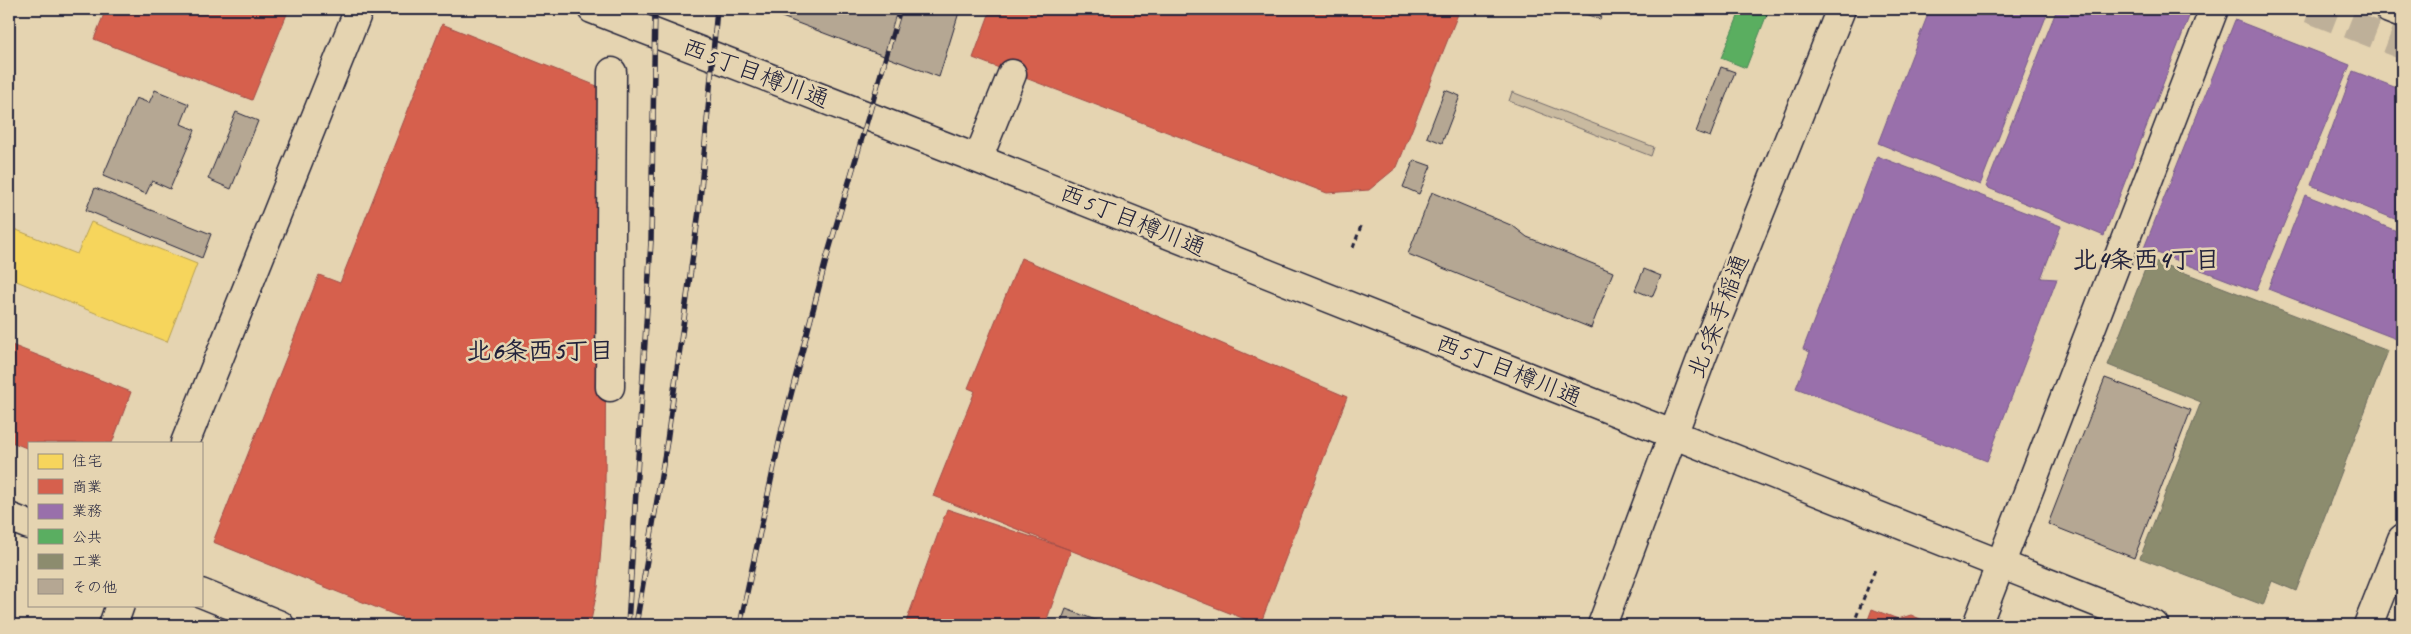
<svg xmlns="http://www.w3.org/2000/svg" width="2411" height="634" viewBox="0 0 2411 634" font-family="Caveat,'Klee One',sans-serif">
<style>
.green{fill:#c9baa0;stroke:#766e6e}
.homes{fill:#f6d55c;stroke:#b69f52}
.shops{fill:#d6604d;stroke:#a04d48}
.offices{fill:#9970ab;stroke:#755989}
.public{fill:#5aae61;stroke:#498456}
.industry{fill:#8c8c6e;stroke:#6c6c5f}
.building{fill:#b5a793;stroke:#22223b}
.lines{fill:none;stroke-linecap:round;stroke-linejoin:round}
.minor-tunnel{stroke:#beb099;stroke-width:28;stroke-dasharray:28 14;stroke-linecap:butt}
.minor-casing{stroke:#22223b;stroke-width:31}
.major-casing{stroke:#22223b;stroke-width:31}
.path{stroke:#22223b;stroke-width:3;stroke-dasharray:5 4;stroke-linecap:butt}
.minor{stroke:#e5d4b1;stroke-width:28}
.major{stroke:#e5d4b1;stroke-width:28}
.rail-casing{stroke:#22223b;stroke-width:5.5}
.rail{stroke:#e5d4b1;stroke-width:4;stroke-dasharray:11;stroke-linecap:butt}
.labels{text-anchor:middle;dominant-baseline:central;stroke-width:5;stroke-linejoin:round;paint-order:stroke}
.street-label{font-size:24px;fill:#22223b;stroke:#e5d4b1}
.neighbourhood-label{font-size:25px;font-weight:bold;fill:#22223b;stroke:#e5d4b1}
</style>
<rect width="100%" height="100%" fill="#e5d4b1"/>
<filter id="ink" filterUnits="userSpaceOnUse"><feTurbulence type="fractalNoise" baseFrequency=".02" numOctaves="2"/><feDisplacementMap in="SourceGraphic" scale="10" xChannelSelector="R" yChannelSelector="G"/><feConvolveMatrix kernelMatrix="1 2 1 2 8 2 1 2 1" color-interpolation-filters="sRGB"/></filter>
<g filter="url(#ink)">
<path class="green" d="M1512 92 1654 147 1651 156 1509 101Z"/>
<path class="homes" d="M91 222 197 264 167 342 9 278V227L77 254Z"/>
<path class="shops" d="M106 9H289L252 100 94 39Z
M991 9H1460L1397 167 1369 190 1327 193 973 58Z
M442 24 607 90 605 496 598 587 590 625H420L213 542 319 275 340 283Z
M1021 258 1347 397 1260 625 933 496 975 391 968 388Z
M9 344 131 392 112 443H29V449L9 441Z
M947 509 1071 550 1045 625H905Z
M1872 609 1898 619 1911 615 1934 625H1866Z"/>
<path class="offices" d="M1930 9H2049L1980 185 1878 143Z
M2057 9H2192L2104 236 1986 187Z
M2235 20 2350 65 2256 291 2144 248Z
M2353 71 2402 90V222L2311 185Z
M1877 156 2061 226 2041 278 2057 279 1987 461 1796 388 1810 352 1803 349Z
M2305 195 2402 233V332L2399 340 2268 289Z"/>
<path class="public" d="M1741 9H1769L1746 68 1721 58Z"/>
<path class="industry" d="M2149 259 2388 351 2296 591 2272 581 2263 605 2140 558 2201 402 2108 365Z"/>
<path class="building" d="M761 9H960L939 77Z
M1586 9H1604L1600 19 1585 14Z
M1721 67 1735 72 1710 137 1696 132Z
M155 90 189 104 181 124 195 130 170 189 152 181 146 194 103 176 136 98 149 103Z
M1445 90 1460 96 1442 143 1427 137Z
M236 112 258 121 231 189 208 179Z
M1414 160 1431 166 1419 194 1403 187Z
M95 188 211 234 202 258 86 210Z
M1432 192 1513 226 1527 237 1613 272 1591 328 1408 254Z
M1644 269 1661 276 1652 297 1635 290Z
M2105 378 2191 410 2134 558 2048 524Z
M9 580 13 582 9 592Z
M1066 609 1109 625H1060Z"/>
<g class="lines">
<path class="minor-tunnel" d="M2310 9 2402 45"/>
<defs>
<path id="minor" d="M592 9 978 159 2154 625
M978 159 1012 74
M610 387 612 72
M185 443 359 9
M9 517 29 525
M201 593 280 625
M113 625 120 605
M1602 625 1702 357 1841 9
M1977 625 2214 9
M2368 625 2402 539"/>
<path id="major" d="M2389 9 2402 14"/>
</defs>
<use href="#minor" class="minor-casing"/>
<use href="#major" class="major-casing"/>
<path class="path" d="M1353 248 1361 226
M1853 625 1876 567"/>
<use href="#minor" class="minor"/>
<use href="#major" class="major"/>
<defs>
<path id="rail" d="M628 625 651 241 655 9
M636 625 667 441 699 211 717 9
M740 625 782 429 826 260 900 9"/>
</defs>
<use href="#rail" class="rail-casing"/>
<use href="#rail" class="rail"/>
</g>
</g>
<g class="labels">
<g class="street-label">
<text transform="translate(756 73) rotate(21)">西5丁目樽川通</text>
<text transform="translate(1133 220) rotate(22)">西5丁目樽川通</text>
<text transform="translate(1718 316) rotate(-69)">北5条手稲通</text>
<text transform="translate(1509 370) rotate(22)">西5丁目樽川通</text>
</g>
<g class="neighbourhood-label">
<text x="2146" y="260">北4条西4丁目</text>
<text x="540" y="351">北6条西5丁目</text>
</g>
</g>
<rect width="2411" height="634" fill="none" stroke="#e5d4b1" stroke-width="30"/>
<rect x="15" y="15" width="2381" height="604" fill="none" stroke="#22223b" stroke-width="2" filter="url(#ink)"/>
<rect x="28" y="442" width="175" height="165" fill="#e5d4b1" stroke="#978d82"/>
<rect x="38" y="454" width="25" height="15" fill="#f6d55c" stroke="#978d82"/>
<text x="72" y="466" font-size="15" fill="#22223b">住宅</text>
<rect x="38" y="479" width="25" height="15" fill="#d6604d" stroke="#978d82"/>
<text x="72" y="492" font-size="15" fill="#22223b">商業</text>
<rect x="38" y="504" width="25" height="15" fill="#9970ab" stroke="#978d82"/>
<text x="72" y="516" font-size="15" fill="#22223b">業務</text>
<rect x="38" y="529" width="25" height="15" fill="#5aae61" stroke="#978d82"/>
<text x="72" y="542" font-size="15" fill="#22223b">公共</text>
<rect x="38" y="554" width="25" height="15" fill="#8c8c6e" stroke="#978d82"/>
<text x="72" y="566" font-size="15" fill="#22223b">工業</text>
<rect x="38" y="579" width="25" height="15" fill="#b5a793" stroke="#978d82"/>
<text x="72" y="592" font-size="15" fill="#22223b">その他</text>
</svg>
